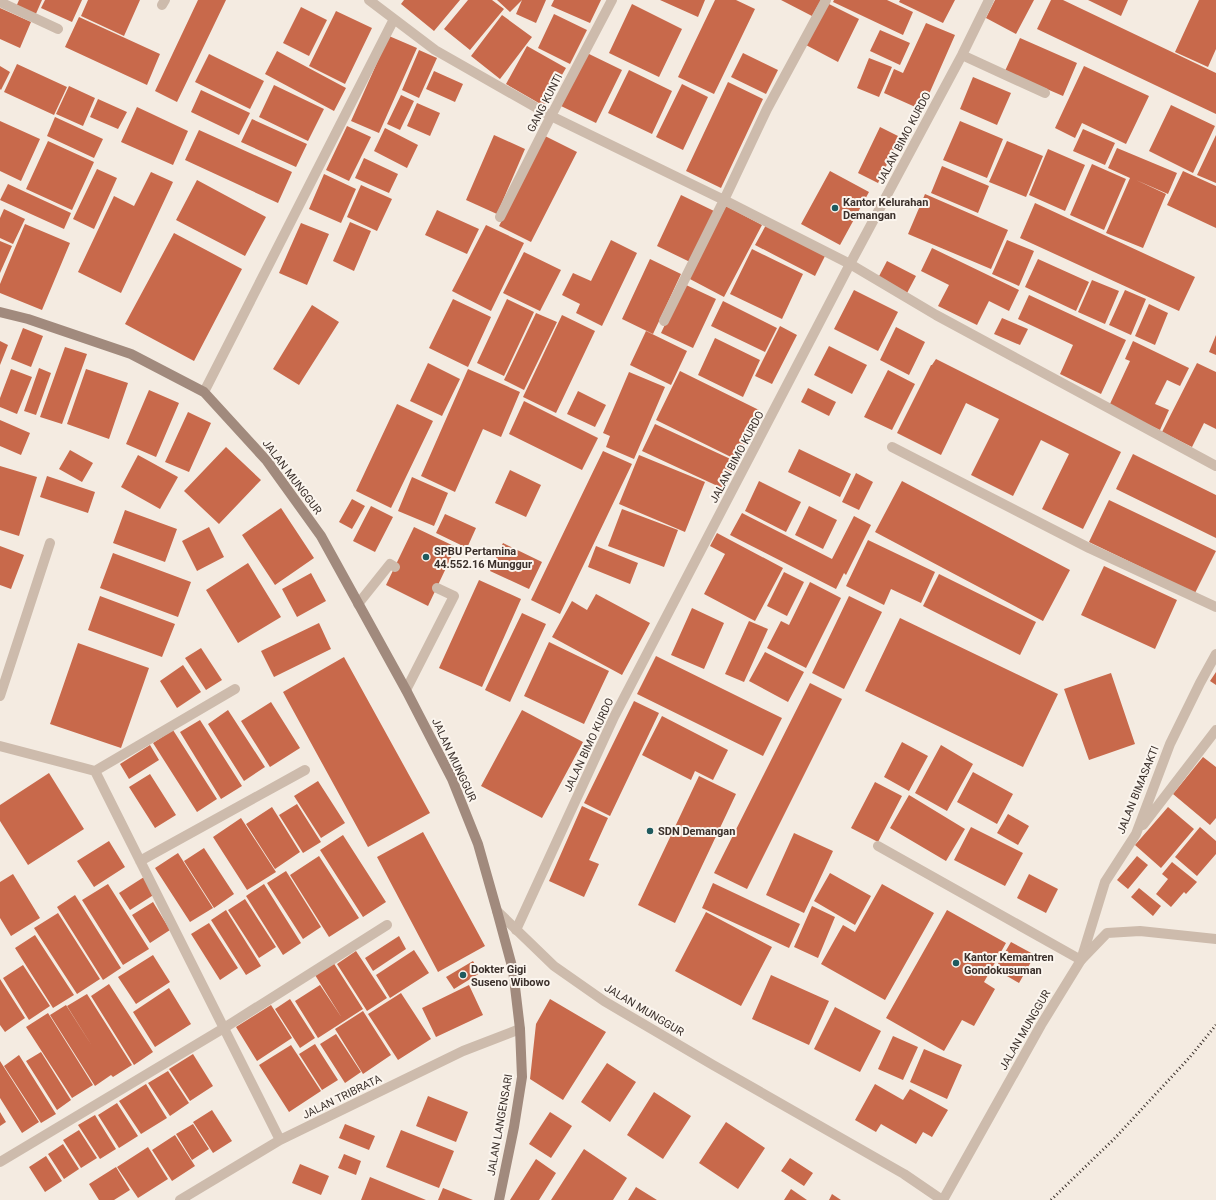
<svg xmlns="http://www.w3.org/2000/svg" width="1216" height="1200" viewBox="0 0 1216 1200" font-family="Roboto,sans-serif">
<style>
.building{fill:#c8694b}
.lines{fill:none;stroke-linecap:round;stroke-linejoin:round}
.service{stroke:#cdbbac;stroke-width:10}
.minor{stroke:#cdbbac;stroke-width:10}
.tertiary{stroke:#cdbbac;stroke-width:10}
.secondary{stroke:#a18a7d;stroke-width:10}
.rail{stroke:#3b302b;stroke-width:3;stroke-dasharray:1 3;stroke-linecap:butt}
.poi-dot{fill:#1f5a5e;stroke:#fbf5ee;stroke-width:1.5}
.labels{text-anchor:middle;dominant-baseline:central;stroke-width:4;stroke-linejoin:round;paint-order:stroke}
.street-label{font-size:11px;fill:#3b302b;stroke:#fbf5ee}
.poi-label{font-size:11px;font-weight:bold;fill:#3b302b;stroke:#fbf5ee;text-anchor:start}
</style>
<rect width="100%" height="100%" fill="#f4ebe1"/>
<path class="building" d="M19 0H42L35 16 16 7Z
M45 0H82L72 22 41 8Z
M88 0H140L124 36 81 16Z
M198 0H226L177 102 155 91Z
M404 0H460L434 31 401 4Z
M468 0H492L504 9 470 50 444 29Z
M497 0H522L510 12Z
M522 0H546L536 23 516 14Z
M554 0H601L590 23 551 6Z
M660 0H705L698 17Z
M715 0H736L755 9 714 94 678 77Z
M781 0H821L812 16Z
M834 0H887L913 12 903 35 833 2Z
M900 0H955L943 23 899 2Z
M995 0H1034L1016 34 986 18Z
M1051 0H1063L1216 73V114L1037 29Z
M1088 0H1128L1121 16Z
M1199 0H1216V49L1208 67 1175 52Z
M827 3 859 19 838 62 806 45Z
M632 4 682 29 659 77 609 53Z
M301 7 327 20 309 56 283 43Z
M0 8 31 22 20 48 0 39Z
M336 11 372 28 345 84 309 66Z
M554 14 587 30 570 64 538 48Z
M502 15 532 37 500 79 471 56Z
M79 17 160 54 147 85 65 47Z
M926 23 955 35 922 110 884 93 894 69 903 73Z
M880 30 910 43 900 65 870 51Z
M389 36 417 48 379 133 351 121Z
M1020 38 1077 63 1063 96 1005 71Z
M527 46 566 68 544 106 506 84Z
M419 50 437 58 419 98 402 90Z
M277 51 346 88 334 111 265 74Z
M587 53 622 70 596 123 561 106Z
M743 53 778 70 766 94 731 77Z
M209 54 264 81 250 109 195 82Z
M869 58 892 67 879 97 857 88Z
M17 64 67 87 54 115 4 92Z
M0 66 10 72 1 90 0 89Z
M1084 66 1149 96 1126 144 1082 123 1075 138 1055 128Z
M629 70 672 91 652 134 608 113Z
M434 71 463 84 455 102 426 89Z
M973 77 1011 93 997 125 960 109Z
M728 82 763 99 721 188 686 171Z
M682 84 708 97 683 150 656 137Z
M274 85 324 109 308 141 259 117Z
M69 86 95 98 83 126 56 114Z
M201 90 250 113 239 135 191 112Z
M401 95 414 101 400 130 387 124Z
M98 99 127 112 118 129 90 117Z
M417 103 440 113 430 136 407 126Z
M1171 105 1215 126 1193 173 1149 151Z
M137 107 188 131 173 165 121 142Z
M55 117 103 139 94 158 47 136Z
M252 119 307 144 296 167 241 142Z
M0 121 40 139 21 181 0 171Z
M960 121 1003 139 987 178 943 160Z
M347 126 371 137 349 181 326 170Z
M880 127 900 137 878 183 858 173Z
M385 128 418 145 407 168 374 151Z
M1083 129 1115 143 1105 165 1073 151Z
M199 130 292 172 278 203 185 160Z
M494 135 525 149 497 214 466 200Z
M1216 135V183L1197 175Z
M545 136 577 152 531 242 499 226Z
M48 141 94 162 72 210 26 189Z
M1007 141 1043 156 1026 197 989 182Z
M1117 148 1177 173 1168 194 1136 180 1166 194 1143 248 1106 233 1130 178 1108 168Z
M1048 149 1085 165 1065 211 1029 195Z
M364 158 398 174 389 193 355 178Z
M1092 164 1126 179 1104 230 1070 215Z
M942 166 989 186 978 213 931 193Z
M97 169 117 178 94 229 73 219Z
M830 171 869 192 840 245 801 224Z
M1183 171 1216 186V228L1167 205Z
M151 172 173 182 121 293 78 272 114 196 134 206Z
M324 174 356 189 341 223 309 209Z
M197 180 266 217 245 256 176 220Z
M8 184 71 213 64 229 0 200Z
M361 185 392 199 377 231 347 217Z
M925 194 1008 230 991 269 908 234Z
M681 195 714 211 690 262 657 246Z
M1035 203 1195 277 1179 311 1020 238Z
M726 206 762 225 724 297 688 278Z
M4 209 25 219 13 244 0 238V218Z
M437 210 479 229 467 254 425 235Z
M350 222 371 231 354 271 333 261Z
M301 223 329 234 307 285 279 273Z
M25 224 70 243 42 310 0 293V284Z
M486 225 524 243 491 311 452 291Z
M766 225 825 256 815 276 755 245Z
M174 233 242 269 194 361 125 324Z
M611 240 637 253 602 326 576 313 580 304 562 295 573 273 591 281Z
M1007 240 1034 251 1019 286 992 274Z
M0 241 12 246 0 273Z
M932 248 1019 290 1009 311 989 301 977 325 938 306 949 285 921 271Z
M752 249 803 274 782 319 730 294Z
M524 252 561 270 540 311 503 293Z
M650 259 681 274 653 334 622 319Z
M1038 259 1089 282 1076 311 1025 287Z
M887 261 916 276 906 295 877 280Z
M1092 280 1119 291 1105 324 1078 312Z
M684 284 716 299 693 348 661 333Z
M854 290 898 312 878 351 834 329Z
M1125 290 1146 299 1131 335 1109 325Z
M1029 295 1126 340 1101 394 1060 374 1073 345 1018 319Z
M453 299 491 317 468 367 429 348Z
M507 299 534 312 504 376 477 363Z
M723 301 777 328 765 352 711 326Z
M1149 304 1168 313 1155 345 1135 336Z
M312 305 339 322 299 385 273 369Z
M536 313 557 322 524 390 504 380Z
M562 315 595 331 556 413 523 397Z
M1002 318 1028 329 1020 345 994 334Z
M780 326 797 335 772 384 755 376Z
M896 327 925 342 909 375 880 360Z
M23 328 43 336 31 367 11 359Z
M646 331 687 351 671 385 630 365Z
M1216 335V355L1209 352Z
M715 338 760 360 743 397 698 375Z
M0 341 8 345 0 365Z
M1133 341 1189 368 1180 386 1167 380 1155 404 1169 410 1160 430 1109 406 1130 361 1125 359Z
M829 346 867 365 852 394 814 375Z
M65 347 87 354 62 424 40 417Z
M936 359 1121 452 1083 529 1042 509 1069 454 1041 440 1013 496 971 475 999 419 966 403 941 455 897 433 931 365H932Z
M428 363 460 379 442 416 410 401Z
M1197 363 1216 372V429L1204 423 1192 447 1162 432Z
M39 368 51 373 36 415 24 411Z
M11 369 32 377 17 414 0 407V398Z
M86 369 128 383 109 439 67 424Z
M468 369 520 392 501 437 483 429 455 492 421 476Z
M888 370 915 384 892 430 864 417Z
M680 371 761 411 737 460 656 420Z
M629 372 665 387 634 459 606 447 610 436 603 433Z
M808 388 836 402 829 416 801 402Z
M149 390 179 403 156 457 126 444Z
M578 391 606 405 595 427 567 414Z
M524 401 598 438 582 470 509 434Z
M397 404 433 421 391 508 356 491Z
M188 412 211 423 189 472 165 462Z
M0 420 30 433 21 455 0 446Z
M655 424 737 462 724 489 642 451Z
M226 447 261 480 219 524 184 491Z
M799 449 851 474 840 497 788 472Z
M70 450 93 463 82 482 59 469Z
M603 451 632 464 560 614 531 600Z
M1133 454 1216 495V538L1116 489Z
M138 455 178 477 160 509 121 487Z
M639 455 705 482 685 532 619 504Z
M0 466 37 477 19 536 0 530Z
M510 470 541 485 526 517 495 503Z
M856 473 873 482 859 510 842 502Z
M47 476 95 492 88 513 40 497Z
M412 477 448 493 434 526 398 511Z
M759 481 801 502 786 532 745 511Z
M902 481 1070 570 1043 621 875 532Z
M352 499 365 506 352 529 339 522Z
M1109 500 1216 551 1195 593 1089 542Z
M371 506 393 517 375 552 353 541Z
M809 506 837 520 823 549 795 535Z
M281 508 314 558 275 585 242 535Z
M622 509 678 530 664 567 608 546Z
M125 510 177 529 165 562 113 543Z
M742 513 832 559 854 516 871 525 846 575 844 573 836 589 730 535Z
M445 514 476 528 467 548 436 533Z
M209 527 224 557 197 571 182 541Z
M414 527 456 547 428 606 386 585Z
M717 533 783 568 755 621 704 594 725 554 710 546Z
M868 540 935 572 921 603 891 589 884 605 846 586Z
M503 543 542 562 529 589 490 571Z
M0 546 24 555 11 589 0 585Z
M596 546 638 563 630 584 588 567Z
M113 553 191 582 178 617 100 588Z
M248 563 281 617 238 643 206 590Z
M1104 566 1177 600 1155 649 1081 615Z
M784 572 804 582 787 616 767 606Z
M311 573 326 601 297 617 282 589Z
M939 574 1036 622 1020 655 923 606Z
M479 580 521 599 482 687 439 668Z
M810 582 841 598 806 668 767 648 781 621 789 625Z
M596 594 650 623 622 675 552 637 572 601 587 610Z
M100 596 175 624 162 657 88 630Z
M849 596 882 612 844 689 812 673Z
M692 608 724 623 704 669 671 655Z
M522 613 546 624 510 702 485 690Z
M900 618 1058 694 1023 767 865 691Z
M749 621 768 629 744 682 725 674Z
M319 623 331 649 274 677 261 651Z
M549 642 609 671 584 724 524 696Z
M78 643 149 668 121 748 50 724Z
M201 648 222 680 206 690 185 658Z
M765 652 804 672 788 702 749 681Z
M656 656 782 718 763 756 637 694Z
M344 657 430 813 368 847 283 692Z
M183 665 201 692 177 708 160 681Z
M1216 672V685L1210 681Z
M1111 673 1135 744 1089 760 1064 689Z
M810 683 842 699 747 889 714 873Z
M634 701 659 713 610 816 584 803Z
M271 702 300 748 270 767 241 721Z
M228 710 265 767 244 781 208 724Z
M522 710 583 742 542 818 481 786Z
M662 716 728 750 713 780 695 771 691 780 642 755Z
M200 720 242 786 221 799 180 732Z
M173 730 217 799 197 812 153 743Z
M902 742 928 756 909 791 884 777Z
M150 745 159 760 129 779 120 764Z
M941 745 973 764 947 811 915 793Z
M1203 757 1216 767V818L1210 825 1173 794Z
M973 772 1013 794 997 824 957 802Z
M49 773 84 829 28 865 0 821V805Z
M150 774 176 815 155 828 129 787Z
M699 776 736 794 675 923 638 905Z
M318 781 345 823 321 838 294 796Z
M875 782 902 796 878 842 851 828Z
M909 795 965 829 946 861 890 828Z
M297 804 321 842 303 853 279 815Z
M582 806 608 818 589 860 599 864 584 897 549 881Z
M272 807 300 852 275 869 246 824Z
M1168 807 1194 829 1161 868 1135 845Z
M1008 814 1029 826 1018 845 997 833Z
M241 818 276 872 247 890 213 837Z
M971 827 1023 853 1005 886 954 860Z
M1200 827 1216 841V854L1197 876 1175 857Z
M423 832 485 946 438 972 377 857Z
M794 833 833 851 804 913 766 895Z
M343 835 386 902 363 917 320 850Z
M109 841 125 867 94 887 77 861Z
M204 848 234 894 214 908 184 861Z
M178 853 213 908 190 922 155 868Z
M319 856 359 918 329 937 290 875Z
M1137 856 1148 865 1128 889 1117 880Z
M1172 862 1197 882 1186 894 1184 892 1171 907 1156 894 1168 879 1162 874Z
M286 871 321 927 303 939 267 883Z
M830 873 871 896 855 925 814 901Z
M13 874 40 918 11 936 0 918V882Z
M1029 874 1058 889 1046 913 1017 898Z
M144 877 155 894 130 910 119 893Z
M713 883 800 924 789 948 702 908Z
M108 884 149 949 123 965 82 900Z
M264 884 301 943 283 955 246 896Z
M882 884 934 913 885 1000 821 964 843 925 855 932Z
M1139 888 1161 906 1153 916 1131 897Z
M75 895 121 968 103 980 57 907Z
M245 899 276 947 259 958 228 910Z
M153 902 170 930 150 943 132 915Z
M812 906 835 917 818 958 794 947Z
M226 910 261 966 246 975 211 920Z
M947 910 1006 943 984 982 995 989 974 1026 962 1020 944 1051 886 1018Z
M706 912 772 947 741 1006 675 971Z
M58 913 100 979 77 994 34 928Z
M209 923 238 968 220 980 191 934Z
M35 935 74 995 53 1008 15 948Z
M399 936 406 949 373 971 365 958Z
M1011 942 1035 955 1019 983 995 969Z
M414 950 429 973 390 998 376 975Z
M356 951 387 998 367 1011 337 964Z
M153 955 170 982 136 1004 118 977Z
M473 961 480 973 454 989 446 977Z
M333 962 363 1009 318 1038 295 1001 320 985 342 1018 315 975Z
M23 965 50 1006 29 1020 3 978Z
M771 975 829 1001 809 1045 752 1019Z
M0 979 25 1018 5 1032 0 1025Z
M109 984 153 1052 134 1065 91 996Z
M469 985 483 1015 436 1037 422 1008Z
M169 988 191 1024 155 1047 133 1012Z
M401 993 431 1039 398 1060 368 1014Z
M87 994 132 1065 113 1077 111 1075 95 1086 50 1015 66 1005 92 1046 67 1006Z
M290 999 315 1038 300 1048 275 1009Z
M550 999 606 1032 563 1100 530 1079 536 1024Z
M271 1005 292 1038 257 1061 236 1027Z
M835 1007 881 1031 860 1072 814 1049Z
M363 1011 391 1055 363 1074 335 1029Z
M48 1013 93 1085 72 1098 26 1027Z
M336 1034 361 1072 345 1083 320 1044Z
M893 1036 918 1047 903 1080 878 1069Z
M315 1044 338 1080 322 1090 299 1054Z
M291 1045 321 1091 289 1112 259 1065Z
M924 1049 962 1065 947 1099 910 1082Z
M41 1052 71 1100 57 1110 26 1061Z
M193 1054 213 1086 190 1101 169 1069Z
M19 1055 56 1114 41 1123 4 1066Z
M0 1061 39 1122 22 1133 0 1098Z
M607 1063 636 1082 610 1122 581 1102Z
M168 1071 189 1103 170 1116 148 1083Z
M146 1084 167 1118 141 1134 119 1101Z
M875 1084 903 1100 910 1089 948 1110 932 1137 923 1132 916 1144 881 1124 876 1132 855 1120Z
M654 1092 691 1116 663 1159 627 1135Z
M428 1096 468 1112 456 1142 416 1126Z
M117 1103 138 1136 119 1148 98 1115Z
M212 1110 232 1141 213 1153 193 1122Z
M0 1112 6 1122 0 1126Z
M550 1112 572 1126 551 1158 529 1144Z
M95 1115 116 1149 100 1159 78 1125Z
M726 1122 765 1148 738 1189 699 1163Z
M193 1124 209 1149 192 1160 176 1134Z
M345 1124 375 1136 369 1150 339 1138Z
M79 1130 97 1158 81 1168 63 1140Z
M401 1130 454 1151 439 1188 386 1167Z
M175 1135 195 1166 172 1181 152 1150Z
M63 1144 79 1169 64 1179 48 1154Z
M148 1147 168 1179 138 1198 117 1167Z
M584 1149 627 1178 613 1200H551Z
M344 1154 361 1161 356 1175 338 1168Z
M46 1156 62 1181 45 1192 29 1167Z
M790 1158 813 1173 804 1186 781 1171Z
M536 1159 556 1173 539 1200H510Z
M300 1164 329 1176 321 1195 292 1183Z
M116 1167 130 1190 114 1200H99L89 1184Z
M370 1177 426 1200H361Z
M636 1187 657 1200H628Z
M443 1188 473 1200H438Z
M791 1189 807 1200H784Z
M832 1194 841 1200H829Z"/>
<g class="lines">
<path class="service" d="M892 447 1089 548 1216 607
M358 604 390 564 395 567
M406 690 454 596 437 588"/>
<path class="minor" d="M369 0 435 50 551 116 724 200 850 264 936 315 1216 466
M0 2 58 29
M162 5 165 0
M962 55 1045 93
M500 217 551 116 612 0
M664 321 724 200 767 109 826 0
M204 392 394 19
M0 696 50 543
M0 746 95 771 280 1140
M95 771 235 689
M1143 825 1216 730
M878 846 1081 960 1105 882 1136 834 1170 744 1200 683 1216 654
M140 861 305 770
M516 930 614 717 850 264 962 55 989 0
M0 1162 224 1028 387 925
M180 1200 280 1140 463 1051 520 1029"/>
<path class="tertiary" d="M497 911 554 966 604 1001 713 1065 904 1174 942 1200
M943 1200 1041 1025 1081 960 1107 933 1140 931 1216 939"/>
<path class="secondary" d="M0 312 28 319 131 354 204 392 267 461 321 536 406 690 452 779 478 844 497 911 513 970 520 1029 522 1077 514 1127 499 1200"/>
<path class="rail" d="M1051 1200 1115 1138 1190 1057 1216 1025"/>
</g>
<g class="poi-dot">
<circle cx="835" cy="208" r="4"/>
<circle cx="426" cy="557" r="4"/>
<circle cx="650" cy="831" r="4"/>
<circle cx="956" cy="963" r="4"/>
<circle cx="463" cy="975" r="4"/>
</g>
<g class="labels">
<g class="street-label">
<text transform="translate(545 103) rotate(-63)">GANG KUNTI</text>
<text transform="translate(904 138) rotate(-62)">JALAN BIMO KURDO</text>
<text transform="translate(737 457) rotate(-62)">JALAN BIMO KURDO</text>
<text transform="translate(292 477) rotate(53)">JALAN MUNGGUR</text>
<text transform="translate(589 745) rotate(-65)">JALAN BIMO KURDO</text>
<text transform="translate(454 760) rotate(65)">JALAN MUNGGUR</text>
<text transform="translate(1138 790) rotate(-68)">JALAN BIMASAKTI</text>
<text transform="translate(644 1010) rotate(31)">JALAN MUNGGUR</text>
<text transform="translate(1025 1030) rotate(-60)">JALAN MUNGGUR</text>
<text transform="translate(342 1097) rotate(-26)">JALAN TRIBRATA</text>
<text transform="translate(500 1125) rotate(-80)">JALAN LANGENSARI</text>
</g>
<g class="poi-label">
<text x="843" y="202">Kantor Kelurahan<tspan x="843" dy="13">Demangan</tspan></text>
<text x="434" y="551">SPBU Pertamina<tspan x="434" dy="13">44.552.16 Munggur</tspan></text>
<text x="658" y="831">SDN Demangan</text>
<text x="964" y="957">Kantor Kemantren<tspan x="964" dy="13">Gondokusuman</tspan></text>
<text x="471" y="969">Dokter Gigi<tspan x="471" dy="13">Suseno Wibowo</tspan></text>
</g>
</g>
</svg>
